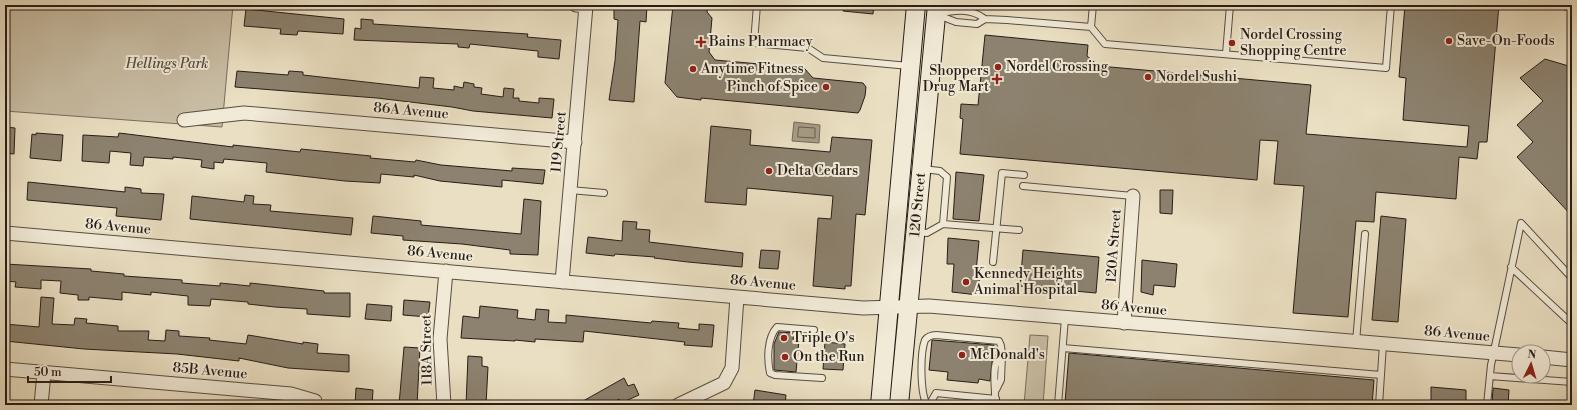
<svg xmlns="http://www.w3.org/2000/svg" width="1577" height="410" viewBox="0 0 1577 410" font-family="'Libre Bodoni',serif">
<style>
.green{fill:#c9bea5;stroke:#786e5e}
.water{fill:#a89d88;stroke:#746a5a}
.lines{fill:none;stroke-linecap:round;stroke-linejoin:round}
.shore{stroke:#685d4f;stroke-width:1}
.building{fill:#8c826f;stroke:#271d16}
.service-casing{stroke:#584e41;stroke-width:8}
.minor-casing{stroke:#584e41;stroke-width:15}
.secondary-casing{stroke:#271d16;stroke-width:20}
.service{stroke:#f1ead7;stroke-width:6}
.minor{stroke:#f1ead7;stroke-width:13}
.secondary{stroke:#f1ead7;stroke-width:18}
.rail{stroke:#271d16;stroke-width:3;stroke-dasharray:7 7;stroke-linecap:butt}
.poi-dot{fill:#8f2418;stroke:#f1ead7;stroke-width:1.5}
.labels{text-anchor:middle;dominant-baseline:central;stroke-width:4;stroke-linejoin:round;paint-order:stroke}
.poi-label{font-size:14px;fill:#271d16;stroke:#f1ead7;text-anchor:start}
.park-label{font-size:14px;font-style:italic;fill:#584d41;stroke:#f1ead7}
.street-label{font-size:14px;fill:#271d16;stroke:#f1ead7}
</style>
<rect width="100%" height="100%" fill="#eadfc2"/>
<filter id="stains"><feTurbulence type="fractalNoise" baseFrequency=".005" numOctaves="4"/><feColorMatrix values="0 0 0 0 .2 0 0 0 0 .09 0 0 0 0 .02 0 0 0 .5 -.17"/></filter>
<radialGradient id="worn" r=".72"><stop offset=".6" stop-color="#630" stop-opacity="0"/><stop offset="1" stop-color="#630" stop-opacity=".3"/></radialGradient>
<path class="green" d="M10 5H233L222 127 5 111V65Z
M1030 335 1048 336 1043 405H1024Z"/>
<path class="water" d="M794 122 820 125 819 143 792 141Z"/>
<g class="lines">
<path class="shore" d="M799 127 815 128V138L798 137Z"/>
</g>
<path class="building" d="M627 5 647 6 646 22 640 21 634 102 609 100 615 61 618 20 614 19V7L627 8Z
M673 5H708L707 12 712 18 709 52 715 60 804 68 813 78 863 83 866 87 865 96 860 110 858 113 701 98V100L677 97 665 83Z
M844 5H874L873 14 843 11Z
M1405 5H1499L1487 142H1479L1477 159 1459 157 1456 199 1376 192 1374 222 1356 221 1348 317 1293 313 1304 186 1274 184 1278 141 1260 140 1257 180 960 154 963 119 960 118 961 104 978 105 985 35 1088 45 1087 56 1099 66 1311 85 1306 134 1467 147 1469 126 1403 120 1406 78 1399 77Z
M246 9 344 19 343 34 298 31 297 35 280 34 281 29 244 26Z
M361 19 373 20V24L528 34 527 37 561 40 559 59 538 57V51L470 44 469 48 458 47V44L354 40 355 28 361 29Z
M1545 59 1572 67V216L1517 157 1533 142 1517 125 1543 101 1520 78Z
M237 71 288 75 289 71 303 72V75L419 88 420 77 434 78 433 88 454 90V86L463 88 464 82 474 84V87L482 88 481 94 503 97 504 88 514 89 513 98H519V101L539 103V98L554 99 552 118 473 111 452 107 377 98 235 87Z
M711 126 751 130 750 145 830 152 832 137 872 140 865 215 856 214 851 286H845V289L813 286 818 218 831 219 833 196 747 188 746 205 705 202Z
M5 127 15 128 14 154 5 153Z
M36 133 63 135 61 161 30 158 32 134 36 135Z
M119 133 233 147V145L300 152 301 149 371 156 370 158 415 162 416 160 441 165 512 171V168L545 170 543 184 502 180V187L440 181 414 175V177L381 174 380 183 345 181 266 172 267 163 224 159 223 163 214 162V169L201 167 202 160 173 157V159L144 157 143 166 130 165 131 153 110 151 109 163 82 161 83 135 118 137Z
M956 172 984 175 979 221 953 219Z
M28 182 125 192V187L141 189V193L164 194 161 220 116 216 117 208 27 200Z
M1160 190H1173L1172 214 1160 213Z
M245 195 254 196 253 204 271 205 270 211 353 218 351 235 190 219 192 196 244 202Z
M524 199 541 201 538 255 510 254V250L462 244 403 240V236L371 233 373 216 421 221V225L521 234Z
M1381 216 1406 219 1398 322 1372 320Z
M623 221 637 222 636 229 650 230 649 242 743 253 742 267 688 262 654 258 655 257 615 254 614 256 586 253 588 237 622 241Z
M948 238 979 241 976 272H980L978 295 952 292 954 264H947Z
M761 250 780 251 778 269 759 268Z
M1023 250 1099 257 1096 293 1020 286Z
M1142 260 1177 264 1175 287 1154 285 1153 295 1141 292Z
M5 264 91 269V271L124 274V276L182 280V283L220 286V283L250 286V283L324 291V293H350V317L307 314V309L275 307 248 304V302L211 299 210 306 188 305V296L151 292V295L122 292V300L89 297V300H78V295L60 293 61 281 41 280V289L15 287 16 282 5 281Z
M41 297 54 298 52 324 74 325 75 318 87 319 86 323 118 326V331H149L148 340 165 341 166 330 179 331V336L210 338 209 340 246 344 248 335 303 344V342L318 344 317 353 349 355V372L288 368 239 358V361L177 354 84 349 5 341V324L39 327Z
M404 300 430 302 428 317 403 315Z
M367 304 392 306 391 321 365 319Z
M480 306 518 310 517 318 535 320 536 309 549 310 548 322 566 323V315L651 323 652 321 679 323 678 328 699 330V324L714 325 712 347 684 345 685 342 584 331 583 342 535 339V342L515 340V341L461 338 463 316 479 318Z
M779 332 794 333 793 339 799 340 796 372 774 370V344Z
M932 340 994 345 990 381 979 379 978 383 947 380 948 372 929 370Z
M825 342 845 344 843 370 823 369Z
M404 347 420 348 417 405H399Z
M1069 353 1374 380 1372 405H1092L1065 403Z
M468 356 482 357V366L488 367 486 405H466Z
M624 378 628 386 634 384 639 395 621 403 619 399 609 405H576Z
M1431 387 1466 390V405H1431Z
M356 388 373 390 372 405H355Z
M1493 388 1509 390 1508 405H1492Z
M755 390 786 395 785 405H753Z"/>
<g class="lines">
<defs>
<path id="service" d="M757 5 754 43 808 48 823 58 909 66
M938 14C955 10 971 8 985 19
M938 15 956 22 977 24 985 19 1007 20 1091 27 1105 44 1386 68 1391 5
M1091 27 1093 5
M1226 54 1230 5
M1023 186 1133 196
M570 190 604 193
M943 224 1019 230
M918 232 927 233 943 224 947 177 940 171 923 169
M993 262 1002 173 1024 175
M1511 267 1569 321
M814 330 777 327C767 338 767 359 770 373L775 375 822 378
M1356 342 1365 234
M1063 348 1381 375
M1490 376 1572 382
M996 390 1001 380 1002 355
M927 405C920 393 920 353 925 340 928 336 932 335 936 335L999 341C1006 353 996 357 995 367 993 380 996 392 995 405
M929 405 936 393 996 399
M1058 405 1065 318
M1379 405 1383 344
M1487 405 1491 365 1521 223 1572 278"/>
<path id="minor" d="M184 120 244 113 575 142
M5 233 863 308 929 306 1519 355
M562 282 586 6 576 5
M1124 323 1133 196
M1543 357 1572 360
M5 369 291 394 315 401
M41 405 44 373
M444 405 440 339 446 271
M678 405 724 383 732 368 737 297"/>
<g id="secondary">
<path d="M880 405 916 5"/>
<path id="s1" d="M899 405 937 5"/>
</g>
</defs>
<use href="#service" class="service-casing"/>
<use href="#minor" class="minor-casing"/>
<use href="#secondary" class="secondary-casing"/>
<use href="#service" class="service"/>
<use href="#minor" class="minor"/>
<use href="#secondary" class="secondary"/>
<path class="rail" d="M1561 5 1572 16"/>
</g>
<g class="poi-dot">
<circle cx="1449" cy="41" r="4"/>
<path d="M699 36h4v4h4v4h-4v4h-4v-4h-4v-4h4z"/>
<circle cx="1232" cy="43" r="4"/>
<circle cx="998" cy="67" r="4"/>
<circle cx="693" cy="69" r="4"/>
<circle cx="1148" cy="77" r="4"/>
<path d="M995 73h4v4h4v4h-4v4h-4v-4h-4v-4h4z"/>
<circle cx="826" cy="87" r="4"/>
<circle cx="769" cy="171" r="4"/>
<circle cx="966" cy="282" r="4"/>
<circle cx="784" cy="338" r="4"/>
<circle cx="962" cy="355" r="4"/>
<circle cx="785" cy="357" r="4"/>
</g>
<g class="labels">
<g class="poi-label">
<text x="1240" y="35">Nordel Crossing<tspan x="1240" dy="16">Shopping Centre</tspan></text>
<text x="1457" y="41">Save-On-Foods</text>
<text x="709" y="42">Bains Pharmacy</text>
<text x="1006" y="67">Nordel Crossing</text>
<text x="701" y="69">Anytime Fitness</text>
<text x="989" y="71" text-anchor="end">Shoppers<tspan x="989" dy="16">Drug Mart</tspan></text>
<text x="1156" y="77">Nordel Sushi</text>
<text x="818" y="87" text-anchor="end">Pinch of Spice</text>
<text x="777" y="171">Delta Cedars</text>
<text x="974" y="274">Kennedy Heights<tspan x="974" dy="16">Animal Hospital</tspan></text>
<text x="792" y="338">Triple O's</text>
<text x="970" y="355">McDonald's</text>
<text x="793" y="357">On the Run</text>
</g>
<g class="park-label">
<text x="167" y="64">Hellings Park</text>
</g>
<g class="street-label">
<text transform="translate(411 111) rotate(5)">86A Avenue</text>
<text transform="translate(559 142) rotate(-85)">119 Street</text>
<text stroke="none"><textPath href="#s1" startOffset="201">120 Street</textPath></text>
<text transform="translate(118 227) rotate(5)">86 Avenue</text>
<text transform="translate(1114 246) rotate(-86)">120A Street</text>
<text transform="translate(440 254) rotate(5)">86 Avenue</text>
<text transform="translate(763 283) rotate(5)">86 Avenue</text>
<text transform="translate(1134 308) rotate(5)">86 Avenue</text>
<text transform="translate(1457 334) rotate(5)">86 Avenue</text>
<text transform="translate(427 350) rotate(-91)">118A Street</text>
<text transform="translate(210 371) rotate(5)">85B Avenue</text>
</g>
</g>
<rect width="1577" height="410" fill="none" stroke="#eadfc2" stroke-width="20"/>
<rect x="6" y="6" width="1565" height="398" fill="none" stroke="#271d16" stroke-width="2"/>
<rect x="10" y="10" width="1557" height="390" fill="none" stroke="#271d16"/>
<g transform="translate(1531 364) rotate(5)"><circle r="19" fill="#f1ead7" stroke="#a0988a"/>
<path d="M0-3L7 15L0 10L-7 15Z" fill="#8f2418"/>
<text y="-6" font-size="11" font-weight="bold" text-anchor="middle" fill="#271d16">N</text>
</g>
<path d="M28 376v6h83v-6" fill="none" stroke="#271d16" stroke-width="2"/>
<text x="34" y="376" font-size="12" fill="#271d16" stroke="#f1ead7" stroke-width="3" paint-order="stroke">50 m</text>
<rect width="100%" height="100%" filter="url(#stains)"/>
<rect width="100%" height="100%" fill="url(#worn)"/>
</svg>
